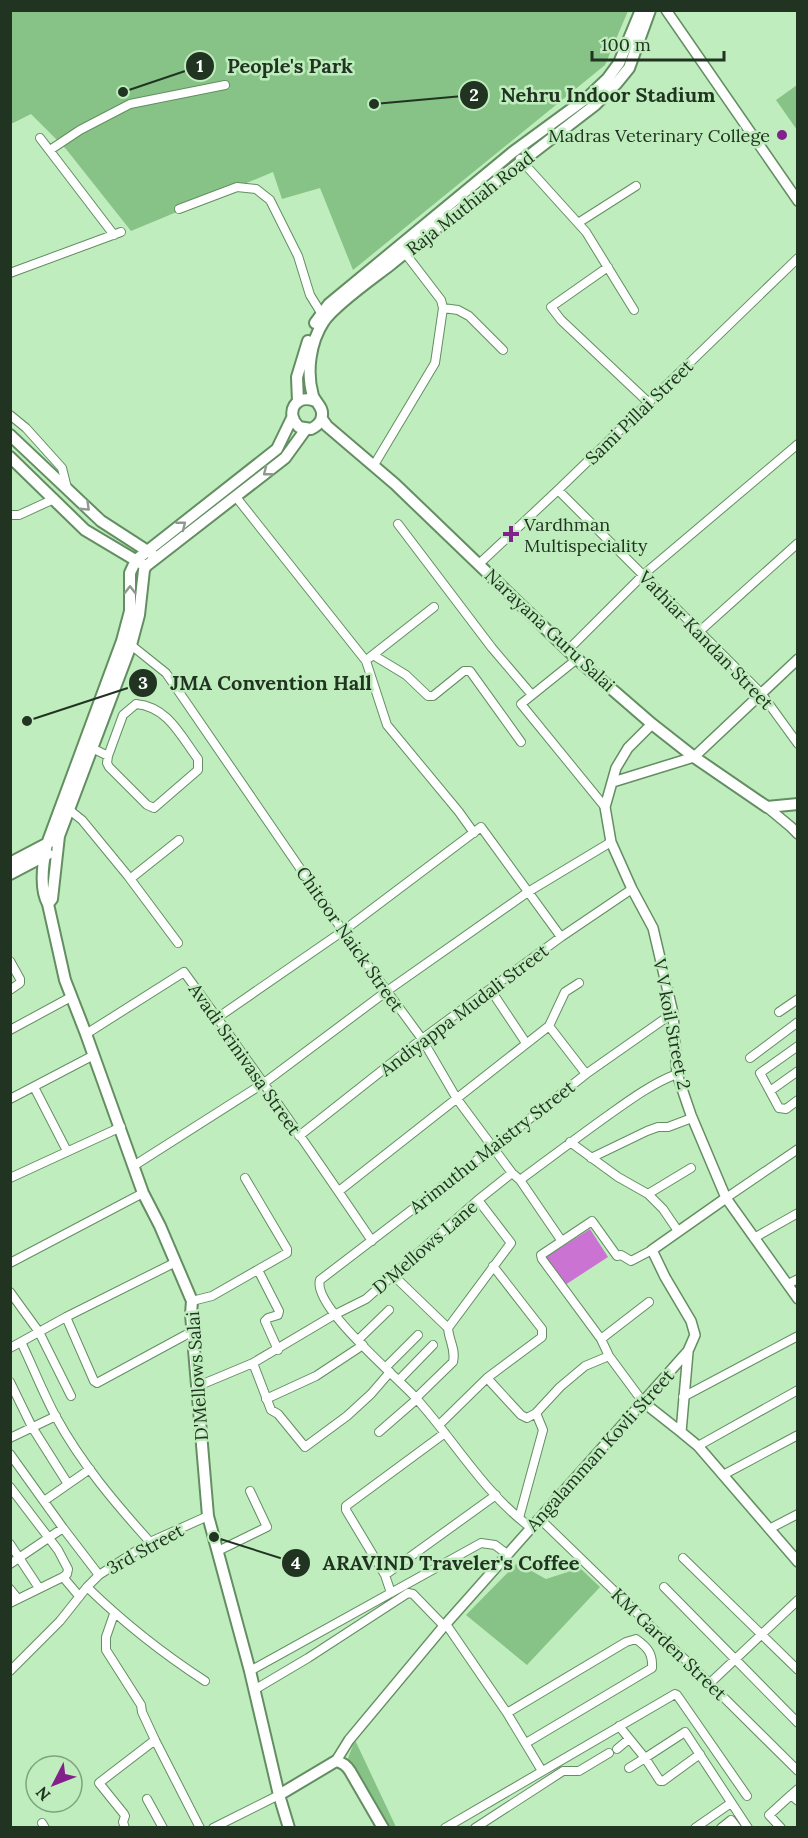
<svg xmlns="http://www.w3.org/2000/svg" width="808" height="1838" viewBox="0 0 808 1838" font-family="Lora,serif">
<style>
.green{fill:#87c386}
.water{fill:#cb73d3}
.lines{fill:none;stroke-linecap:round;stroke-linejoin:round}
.minor-casing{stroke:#638e62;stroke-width:10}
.tertiary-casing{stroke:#638e62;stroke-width:12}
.secondary-casing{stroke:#638e62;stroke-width:14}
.minor{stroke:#fff;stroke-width:8}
.tertiary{stroke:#fff;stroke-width:9}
.secondary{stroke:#fff;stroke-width:10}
.oneway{stroke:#909990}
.poi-dot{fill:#82218c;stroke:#bfedbd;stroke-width:2}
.labels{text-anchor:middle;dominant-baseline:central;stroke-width:5;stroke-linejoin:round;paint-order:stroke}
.poi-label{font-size:18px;fill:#213321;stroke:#bfedbd;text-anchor:end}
.street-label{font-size:18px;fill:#213321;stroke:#bfedbd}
.leader{fill:none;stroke:#213321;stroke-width:2}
.callout-dot{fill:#213321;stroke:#bfedbd;stroke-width:2}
.mark-label{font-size:18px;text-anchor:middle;font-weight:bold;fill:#fff}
.callout-label{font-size:20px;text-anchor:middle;font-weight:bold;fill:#213321;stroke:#bfedbd;stroke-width:5;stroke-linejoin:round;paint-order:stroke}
</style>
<rect width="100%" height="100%" fill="#bfedbd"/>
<path class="green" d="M11 11H628L605 65 353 270 320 188 282 199 273 172 131 231 66 149 31 114 11 124Z
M797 85V130L776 100Z
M517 1563 546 1579 580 1568 600 1587 527 1665 466 1615Z
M355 1740 396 1827H384L348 1758Z"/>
<path class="water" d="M590 1229 608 1257 565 1285 546 1257Z"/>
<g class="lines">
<defs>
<path id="minor" d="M40 138 114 235
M50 150 80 130 130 104 225 85
M520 159 586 232 634 310
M179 209 237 187 256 189 270 200 298 256 310 295 323 316
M578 223 636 186
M608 267 551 307 561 320 649 403
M10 273 121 232
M443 308 458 310 469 316 503 350
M10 415 26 428 62 468 67 488
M374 465 435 363 443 308 441 300 405 253
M558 490 761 693 798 744
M236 497 366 661 387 725 459 812 474 833
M10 515H19L54 499
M398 524 492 648 532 695
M479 564 558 490 798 258
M701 630 798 543
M131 645 166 673 343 931 422 1039 457 1099 512 1173 520 1180 561 1240
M569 649 643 575 798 444
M373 655 406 675 428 696H433L464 671H470L521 742
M369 658 434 607
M577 659 521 704 605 807
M92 748 108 756 123 715 136 704C168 707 180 735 198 759V770L154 808 147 805 109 767 107 763 108 756
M67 808 82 820 128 876 178 943
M130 879 179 840
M10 961 20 979V983L10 990
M579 983 565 992 549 1026 586 1074
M490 989 526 1043
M779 1012 798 999
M217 1018 343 931 481 827 561 937
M10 1030 71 997
M86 1034 184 972C249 1061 311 1151 372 1241
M798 1046 760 1073 779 1108 786 1109 798 1100
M750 1058 798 1022
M34 1087 67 1151
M770 1091 798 1071
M10 1099 94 1055
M299 1136 422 1039 561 937 632 889
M570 1142 618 1177 648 1194 663 1209 678 1231
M591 1158 647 1131 658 1127H668L692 1118
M135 1165 264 1083 387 991 528 892 611 842
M10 1178 121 1127
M520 1180C550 1158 579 1136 610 1114 631 1099 653 1083 677 1074
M339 1191 549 1026
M648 1194 691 1168
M726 1198 798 1149
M754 1238 798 1213
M10 1263 143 1193
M258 1270 279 1311 278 1315 268 1318 265 1321 278 1350
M393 1275 448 1328
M788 1284 798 1279
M10 1292 39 1332 71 1396
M192 1301 212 1296 287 1253V1249L245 1178
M66 1317 94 1381 97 1383 193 1331
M601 1339 649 1302
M358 1340 389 1310
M21 1342C33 1367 43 1393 56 1417 81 1463 115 1503 150 1542
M10 1348 66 1317 176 1262
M253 1363 271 1410 278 1414 305 1447 347 1416 371 1394 390 1372
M385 1368 418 1335
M487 1378 521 1415 527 1418 536 1413
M399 1380 433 1345
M10 1382 32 1427 68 1484
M198 1386 253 1363 334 1315 366 1299 478 1200 512 1173
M683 1397 798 1336
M416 1398 453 1362C456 1349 449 1341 448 1328L511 1243 478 1200
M266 1399 316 1376 363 1345
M643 1402 609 1356 601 1339 542 1259 541 1255 592 1221 617 1256 621 1255 631 1261 652 1250
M439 1425 487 1378 542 1337V1329L493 1266
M379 1432 417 1399
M10 1438 56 1416
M698 1446 798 1390
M10 1454 63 1528 99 1575
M723 1475 798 1435
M10 1487 58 1550 68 1569 67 1574 63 1577
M44 1501 90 1469
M519 1518 543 1430 536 1413 560 1387 585 1366 609 1356
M539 1518 700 1674 798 1771
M530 1527C484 1493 454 1440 415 1397 396 1376 312 1306 320 1280L494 1147 586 1074 673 1013
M769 1529 798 1514
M10 1544 39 1588
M218 1551 267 1527 250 1491
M683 1558 798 1670
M10 1564 63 1528
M385 1575 496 1495
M87 1587C124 1623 162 1653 205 1681
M664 1587 798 1723
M10 1589 18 1599
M391 1593 385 1575 346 1510V1506L445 1433
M10 1603 63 1577 79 1596
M114 1614 106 1637V1650L141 1705 142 1712 155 1740 200 1828
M446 1624 507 1713 542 1771
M10 1671 60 1621 87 1587 99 1575 150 1542 208 1516
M250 1671 481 1543 495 1545 507 1554
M709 1684 798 1600
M254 1690 308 1658 408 1593 413 1594 444 1626
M507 1713 626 1642 636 1639C647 1647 653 1653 652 1668L526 1743
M619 1726 645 1758 685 1732 748 1828
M617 1749 629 1739
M629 1768 645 1758 660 1781H663L700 1754
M798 1789 791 1795 798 1801
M147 1799 163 1828
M42 1823 45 1828
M125 1828 123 1822 125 1816 124 1814 99 1783 155 1740
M213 1828 279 1795
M445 1828 675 1694 677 1695 747 1796
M475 1828 563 1771H579L609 1753
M695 1828 731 1803
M721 1828 731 1820 737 1828
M781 1828 769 1815 791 1795"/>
<path id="tertiary" d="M666 10 798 201
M652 724 628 748 616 768 605 807 611 842 632 889 653 928 673 1013 677 1074 691 1115 726 1198 798 1299
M613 782 694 757 798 659
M767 807 791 827 798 834
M688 1352 681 1432 698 1446 798 1562
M643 1402 681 1432
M336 1761 349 1740 444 1626 688 1351 695 1335 691 1321 665 1277 652 1250 726 1198"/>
<path id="secondary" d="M315 323 329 304 513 152 588 97 608 78 619 63 641 10
M315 401C296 393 284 413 299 427L311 429C317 426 322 422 322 415 323 407 316 403 313 396 306 372 310 342 324 321 336 304 372 279 390 265 457 211 526 158 595 105L616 84 629 68 650 10
M298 402 297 377 308 341
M322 419 327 426 395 484 577 659 652 724 694 757 767 807 798 804
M10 435 101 521 152 554
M10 457 85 530 142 564
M10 863 50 842
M10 874 48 854
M48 904 52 899 59 836 131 645 139 615 144 570 146 566 285 458 306 429
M279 1795 336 1761C343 1763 346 1765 350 1771L383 1828
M289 1828 279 1795 250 1671 208 1516 191 1314 192 1301 160 1226 143 1193 86 1034 65 980 48 904C39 888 43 862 47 844L122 641 130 611V573L136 560 277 449 292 418"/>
</defs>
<use href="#minor" class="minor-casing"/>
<use href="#tertiary" class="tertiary-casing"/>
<use href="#secondary" class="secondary-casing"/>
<use href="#minor" class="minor"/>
<use href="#tertiary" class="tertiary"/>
<use href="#secondary" class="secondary"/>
</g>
<defs><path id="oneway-chevron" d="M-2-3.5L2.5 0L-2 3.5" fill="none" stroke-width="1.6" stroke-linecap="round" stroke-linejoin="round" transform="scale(1.5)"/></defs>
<g class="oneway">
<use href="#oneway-chevron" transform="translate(267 472) rotate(142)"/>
<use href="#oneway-chevron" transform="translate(86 507) rotate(44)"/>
<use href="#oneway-chevron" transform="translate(182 525) rotate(-38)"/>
<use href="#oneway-chevron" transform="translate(130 590) rotate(-90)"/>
</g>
<g class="poi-dot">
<circle cx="782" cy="135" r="6"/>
<path d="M508 525h6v6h6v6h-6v6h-6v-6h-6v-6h6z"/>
</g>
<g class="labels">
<g class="poi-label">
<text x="770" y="135">Madras Veterinary College</text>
<text x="524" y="524" text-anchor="start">Vardhman<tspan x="524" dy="21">Multispeciality</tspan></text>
</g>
<g class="street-label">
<text transform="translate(470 203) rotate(-38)">Raja Muthiah Road</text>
<text transform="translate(639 412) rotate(-44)">Sami Pillai Street</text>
<text transform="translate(550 630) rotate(43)">Narayana Guru Salai</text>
<text transform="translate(706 640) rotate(46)">Vathiar Kandan Street</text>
<text transform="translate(350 939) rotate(55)">Chitoor Naick Street</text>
<text transform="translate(464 1010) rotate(-37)">Andiyappa Mudali Street</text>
<text transform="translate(672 1024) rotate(79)">V V koil Street 2</text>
<text transform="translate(245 1059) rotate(55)">Avadi Srinivasa Street</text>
<text transform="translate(492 1147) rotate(-38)">Arimuthu Maistry Street</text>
<text transform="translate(425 1247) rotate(-41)">D'Mellows Lane</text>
<text transform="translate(197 1376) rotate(-94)">D'Mellows Salai</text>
<text transform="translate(600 1450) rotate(-48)">Angalamman Kovli Street</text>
<text transform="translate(145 1549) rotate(-29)">3rd Street</text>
<text transform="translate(669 1644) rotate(44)">KM Garden Street</text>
</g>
</g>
<path class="leader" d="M123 92L200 66M374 104L474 95M27 721L143 683M214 1537L296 1563"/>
<g class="callout-dot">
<circle cx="123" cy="92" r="6"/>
<circle cx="374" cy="104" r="6"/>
<circle cx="27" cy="721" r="6"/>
<circle cx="214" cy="1537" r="6"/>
<circle cx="200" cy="66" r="15"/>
<circle cx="474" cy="95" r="15"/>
<circle cx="143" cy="683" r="15"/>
<circle cx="296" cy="1563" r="15"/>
</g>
<g class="mark-label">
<text x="200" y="72">1</text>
<text x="474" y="101">2</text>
<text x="143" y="689">3</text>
<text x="296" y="1569">4</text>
</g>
<g class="callout-label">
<text x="290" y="73">People's Park</text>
<text x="608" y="102">Nehru Indoor Stadium</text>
<text x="271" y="690">JMA Convention Hall</text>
<text x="451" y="1570">ARAVIND Traveler's Coffee</text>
</g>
<rect width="808" height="1838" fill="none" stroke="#213321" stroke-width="24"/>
<g transform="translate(54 1784) rotate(228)"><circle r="28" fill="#bfedbd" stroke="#80a37f" stroke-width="1.5"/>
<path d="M0-4.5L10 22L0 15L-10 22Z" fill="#82218c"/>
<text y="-9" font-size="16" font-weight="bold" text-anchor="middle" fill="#213321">N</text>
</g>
<path d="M592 51v9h132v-9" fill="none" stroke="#213321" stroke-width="3"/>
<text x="601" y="51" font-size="18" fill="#213321" stroke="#bfedbd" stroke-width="4.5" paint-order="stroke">100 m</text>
</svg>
